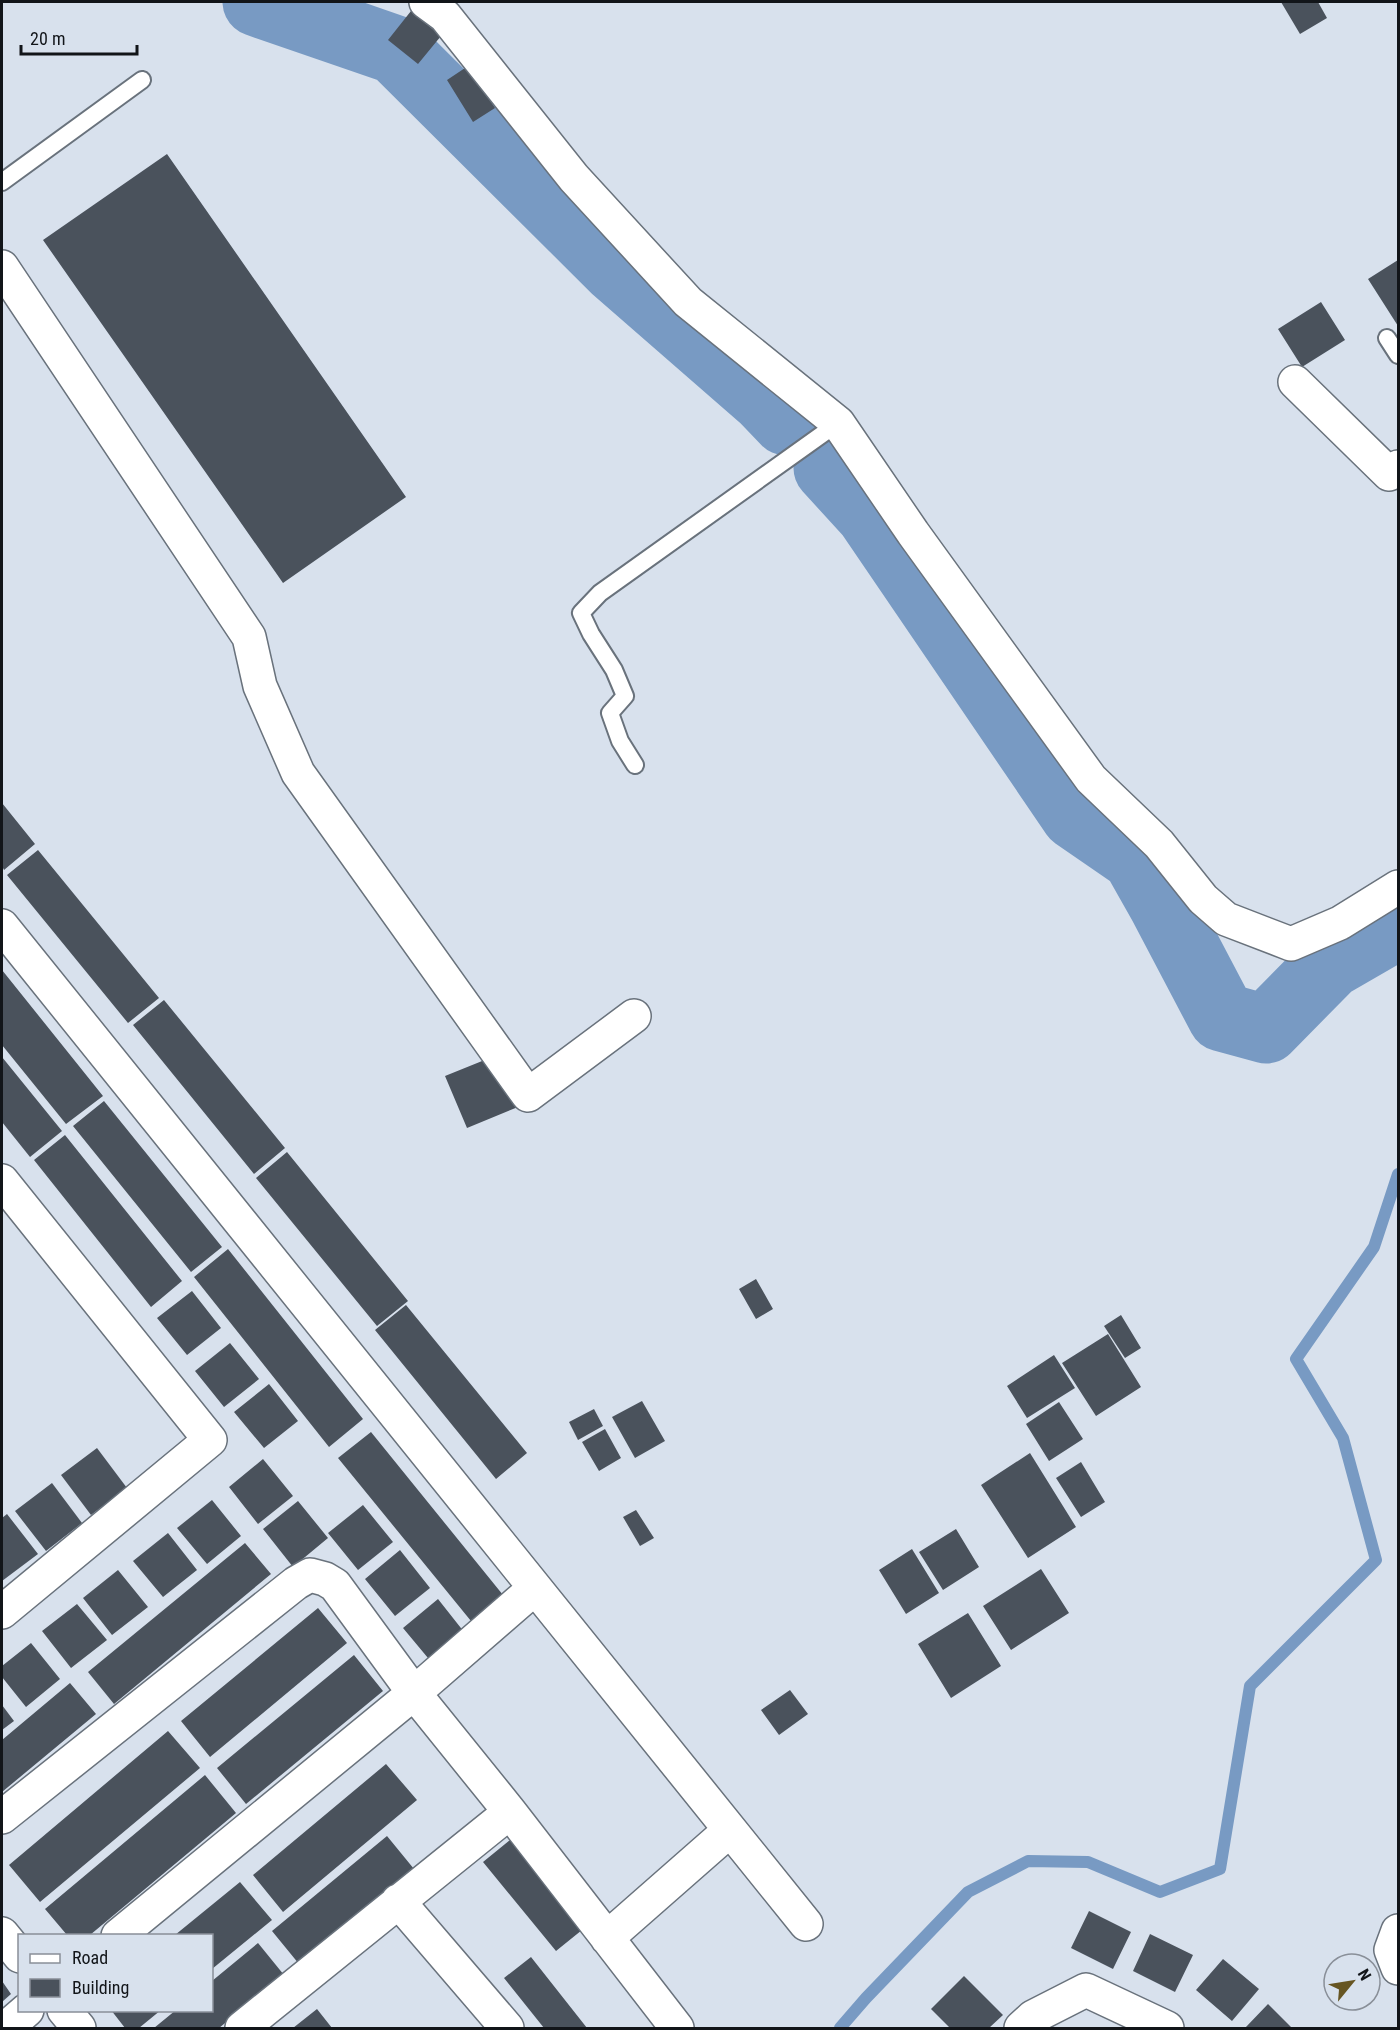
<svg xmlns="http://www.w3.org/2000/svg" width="1400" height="2030" viewBox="0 0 1400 2030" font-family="'Roboto Condensed',sans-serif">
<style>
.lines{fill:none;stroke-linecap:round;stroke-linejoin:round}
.stream{stroke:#789ac3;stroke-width:12}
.river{stroke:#789ac3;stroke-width:69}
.building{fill:#4a525c}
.lane-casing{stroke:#69727c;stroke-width:20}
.street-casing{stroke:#69727c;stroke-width:36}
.lane{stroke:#fff;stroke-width:16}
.street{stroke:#fff;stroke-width:33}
</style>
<rect width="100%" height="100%" fill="#d8e1ed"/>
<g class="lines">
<path class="stream" d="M840 2028 866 1998 968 1892 1028 1861 1088 1862 1160 1892 1220 1869 1250 1686 1376 1560 1343 1438 1296 1359 1374 1247 1398 1174"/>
<path class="river" d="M257 2 396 50 616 269 764 398 786 421
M828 468 870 514 1075 815 1136 857 1162 903 1222 1017 1266 1029 1330 964 1398 925"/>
</g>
<path class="building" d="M1281 2H1318L1327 18 1300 34Z
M411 11 441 36 418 64 388 40Z
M468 66 495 108 473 122 447 80Z
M167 154 406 497 283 583 43 240Z
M1398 260V326L1368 279Z
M1321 302 1345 340 1302 367 1278 329Z
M2 803 35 844 4 870 2 866Z
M38 850 159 998 128 1023 7 875Z
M2 970 103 1096 66 1124 2 1045Z
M164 1000 285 1148 254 1174 133 1025Z
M497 1055 518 1107 467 1128 445 1076Z
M2 1057 62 1131 30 1157 2 1122Z
M104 1101 222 1247 191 1272 73 1126Z
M65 1135 182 1281 151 1307 34 1160Z
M287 1152 408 1301 377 1326 256 1178Z
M228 1249 363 1419 329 1447 194 1277Z
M756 1279 773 1309 756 1319 739 1289Z
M192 1291 221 1328 187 1355 157 1318Z
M406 1305 527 1453 496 1479 375 1330Z
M1121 1315 1141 1348 1125 1358 1104 1326Z
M1108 1334 1141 1387 1096 1416 1062 1363Z
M230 1343 259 1379 224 1407 195 1371Z
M1054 1355 1075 1388 1027 1418 1007 1386Z
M269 1384 298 1421 264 1448 234 1412Z
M642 1401 665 1441 635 1458 612 1417Z
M1059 1402 1083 1439 1049 1461 1026 1424Z
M594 1409 603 1426 578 1440 569 1422Z
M605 1429 621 1458 599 1471 582 1442Z
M371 1432 503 1595 471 1621 338 1458Z
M97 1448 127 1488 91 1515 61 1475Z
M1030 1453 1076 1527 1028 1558 981 1485Z
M263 1459 293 1496 258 1524 229 1487Z
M1081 1462 1105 1502 1081 1517 1056 1478Z
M52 1483 82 1523 46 1551 15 1511Z
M212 1500 241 1536 207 1564 177 1528Z
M298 1501 328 1538 293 1567 263 1529Z
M363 1505 393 1542 358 1570 328 1533Z
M636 1510 654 1538 640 1546 623 1517Z
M7 1514 38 1554 2 1581V1518Z
M956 1529 979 1567 943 1590 919 1552Z
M168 1533 197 1570 163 1597 133 1561Z
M245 1543 271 1574 114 1704 88 1672Z
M912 1549 939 1593 906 1614 879 1570Z
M400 1550 430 1588 395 1616 365 1579Z
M1041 1569 1069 1613 1011 1650 983 1606Z
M118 1570 148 1607 112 1635 83 1598Z
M438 1599 468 1637 433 1664 403 1628Z
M77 1604 107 1640 71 1668 42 1631Z
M318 1608 347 1643 210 1757 181 1721Z
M968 1613 1001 1666 951 1698 918 1644Z
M31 1643 60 1679 26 1707 2 1677V1666Z
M354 1655 383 1691 246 1804 217 1768Z
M70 1683 96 1714 2 1792V1740Z
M790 1690 808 1714 779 1735 761 1710Z
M2 1705 14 1721 2 1730Z
M168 1731 200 1768 40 1902 9 1865Z
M386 1764 417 1800 283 1912 253 1875Z
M205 1775 236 1813 90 1935H67L45 1909Z
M387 1836 414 1869 299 1964 272 1931Z
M510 1840 582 1930 556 1951 483 1862Z
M240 1882 272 1920 212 1969V1935H175Z
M1089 1911 1131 1932 1113 1969 1071 1948Z
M1150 1934 1193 1955 1175 1992 1133 1971Z
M258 1943 284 1975 219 2028H154L176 2010H212V1981Z
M531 1957 587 2028H544L504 1978Z
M1223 1959 1259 1989 1232 2021 1196 1990Z
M964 1976 1003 2015 989 2028H950L931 2009Z
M2 1981 11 1994 2 2002Z
M1268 2004 1292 2028H1245Z
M317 2009 332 2028H293Z
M111 2010H161L139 2028H125Z"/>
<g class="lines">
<defs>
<path id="lane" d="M2 182 142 80
M1387 338 1398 355
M635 765 620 741 610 713 625 696 614 670 591 634 581 613 600 593 838 423"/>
<path id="street" d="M426 2 445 16 574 178 688 302 838 423 913 533 1091 779 1159 844 1203 899 1226 919 1291 944 1340 923 1398 887
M2 267 249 637 260 686 298 773 528 1095 634 1016
M1295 382 1389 474 1398 467
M2 926 806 1924
M2 1181 210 1440 2 1612
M2 1817 296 1583 310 1575 325 1579 335 1585 414 1693 510 1812 677 2028
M398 1901 507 2028
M1398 1931 1391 1950 1398 1968
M2 1934 20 1956
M118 1936 414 1693 535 1588
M607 1938 730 1830
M64 2010 79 2028
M6 2028 27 2010
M242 2028 510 1812
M1021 2028 1033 2017 1086 1990 1167 2028"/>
</defs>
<use href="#lane" class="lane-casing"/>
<use href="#street" class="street-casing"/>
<use href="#lane" class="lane"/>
<use href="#street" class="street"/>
</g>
<rect width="1400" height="2030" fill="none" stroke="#121519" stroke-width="6"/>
<rect x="18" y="1934" width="195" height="78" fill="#d8e1ed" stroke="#898f98" stroke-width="1.5"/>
<rect x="30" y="1954" width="30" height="9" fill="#ffffff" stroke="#898f98" stroke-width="1.5"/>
<text x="72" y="1964" font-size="18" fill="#121519">Road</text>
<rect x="30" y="1979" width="30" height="18" fill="#4a525c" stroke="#898f98" stroke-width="1.5"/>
<text x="72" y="1994" font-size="18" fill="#121519">Building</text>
<g transform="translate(1352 1982) rotate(60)"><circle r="28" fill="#d8e1ed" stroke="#898f98" stroke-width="1.5"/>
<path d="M0-4.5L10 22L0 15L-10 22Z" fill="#665522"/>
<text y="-9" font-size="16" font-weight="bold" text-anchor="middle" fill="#121519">N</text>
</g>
<path d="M21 45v9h116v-9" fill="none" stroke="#121519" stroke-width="3"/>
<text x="30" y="45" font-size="18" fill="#121519" stroke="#d8e1ed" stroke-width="4.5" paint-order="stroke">20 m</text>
</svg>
